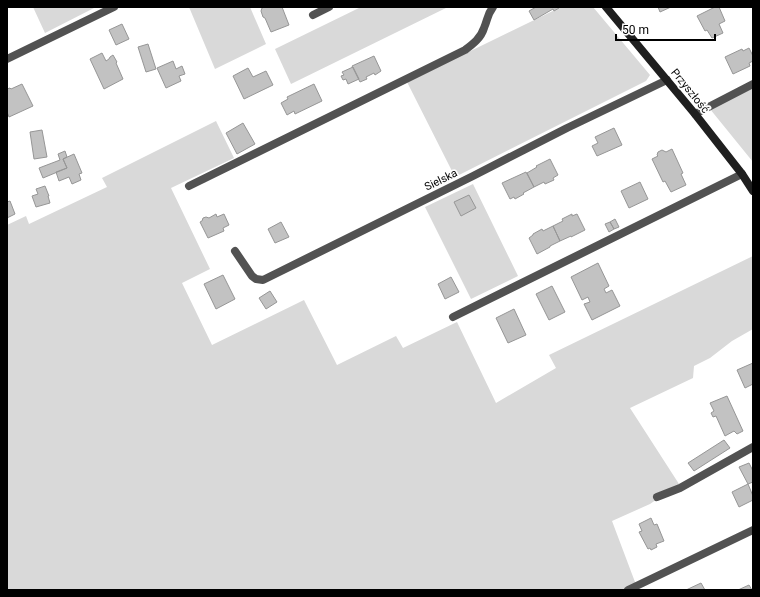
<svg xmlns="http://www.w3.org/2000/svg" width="760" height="597" viewBox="0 0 760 597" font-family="Roboto,sans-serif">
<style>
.green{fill:#d9d9d9}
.building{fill:#c2c2c2;stroke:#969696}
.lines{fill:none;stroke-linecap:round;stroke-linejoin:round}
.lane{stroke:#525252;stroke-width:8}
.street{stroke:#525252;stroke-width:8}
.secondary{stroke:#1f1f1f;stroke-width:8}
.labels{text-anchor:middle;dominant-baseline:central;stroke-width:3.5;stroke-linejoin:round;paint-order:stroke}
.street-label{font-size:11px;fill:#000;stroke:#fff}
</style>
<rect width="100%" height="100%" fill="#fff"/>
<path class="green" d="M33 7H96L45 33Z
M189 7H250L266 44 215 69Z
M361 7H448L291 84 275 49Z
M561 7H593L650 75 646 81 455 177 407 82Z
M753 88V162L710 109Z
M216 121 234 158 171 188 210 269 182 283 212 345 304 300 337 365 396 336 403 348 457 322 496 403 556 368 549 355 753 256V329L732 341 710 358 694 366 693 378 630 408 679 484 650 504 612 521 638 590H7V225L26 216 29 224 107 187 102 178Z
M473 184 518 276 471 299 425 207Z"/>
<path class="building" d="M264 7H282L289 25 271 32 265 18 263 17 261 11 262 8Z
M536 7H558L559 8 554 11 553 9 534 20 529 11Z
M658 7H671L660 12Z
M715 7H719L725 21 719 24 723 33 712 38 707 30 705 31 697 16Z
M122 24 129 39 116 45 109 30Z
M148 44 156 69 146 72 138 47Z
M749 48 753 56V61L749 63 750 66 733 74 725 57 742 49 743 51Z
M102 53 106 61 109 59 110 57 113 55 117 62 116 63 123 79 104 89 90 59Z
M374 56 381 71 375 75 374 73 366 77 367 79 360 82 352 66Z
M173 61 176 69 182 66 185 74 179 76 181 81 166 88 157 68Z
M353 67 359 79 348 84 346 79 343 80 341 76 344 75 342 72Z
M248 68 253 77 266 71 273 85 244 99 233 76Z
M22 84 33 106 9 117 7 112V89L10 88 11 89Z
M314 84 322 101 295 114 294 111 287 115 281 103 288 99 287 97Z
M243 123 255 144 237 154 226 133Z
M614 128 622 145 597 156 592 146 598 143 595 137Z
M42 130 47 157 34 159 30 132Z
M672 149 683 173 681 174 686 185 671 192 665 181 663 182 652 159 658 156 657 155 658 152 662 150 666 152Z
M65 151 67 157 63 159 67 168 43 178 39 168 60 160 58 154Z
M74 154 82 173 79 174 81 180 72 184 69 177 59 181 56 172 67 168 63 159Z
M550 159 558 175 553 178 554 180 545 184 544 182 534 187 527 173 537 167 536 166Z
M526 172 534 187 523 193 524 194 515 199 514 197 510 199 502 183Z
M640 182 648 199 629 208 621 191Z
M45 186 49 196H48L50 203 36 207 32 196 38 194 36 189Z
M469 195 476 208 461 216 454 202Z
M10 201 15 214 7 218V202Z
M216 214 217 217 224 214 229 225 223 228 224 231 208 238 200 222 202 221 203 218 206 217 209 218Z
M572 214V216L577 214 585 230 571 237V236L560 241 553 226 563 221 562 219Z
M615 219 619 227 614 229 610 222Z
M281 222 289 237 275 243 268 229Z
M610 222 614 229 609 232 605 224Z
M553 226 560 241 550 246V247L537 254 529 238 533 235V234L542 229 543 231Z
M598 263 609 286 604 289 606 293 612 290 620 306 592 320 584 304 590 302 588 297 582 300 571 277Z
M223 275 235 299 216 309 204 284Z
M451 277 459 292 445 299 438 284Z
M552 286 565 312 549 320 536 294Z
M270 291 277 302 266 309 259 298Z
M514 309 526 335 508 343 496 318Z
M753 363V384L745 388 737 370Z
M727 396 743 431 737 434 734 431 725 436 716 416 713 417 711 413 714 411 710 403Z
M724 440 730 448 694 471 688 463Z
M749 463 753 471V482L748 484 739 467Z
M748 484 753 496V500L739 507 732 492Z
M651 518 654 525 657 524 664 541 656 544 657 547 651 550 650 548 648 549 639 532 642 531 639 524Z
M701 583 705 590H686Z
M749 585 752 590H738Z"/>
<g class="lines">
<path class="lane" d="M313 15 329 7
M695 114 753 84
M189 186 465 50C473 44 481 38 484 28 488 19 487 15 493 7
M453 317 742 174
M657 497 680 488 753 447
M628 590 753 530"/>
<path class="street" d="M7 59 114 7
M235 251 252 276 256 279 263 280 473 176 567 128 667 80"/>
<path class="secondary" d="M606 7 695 114 742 174 753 191"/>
</g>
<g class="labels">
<g class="street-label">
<text transform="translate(690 91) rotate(51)">Przyszłość</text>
<text transform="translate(441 180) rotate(-26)">Sielska</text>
</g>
</g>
<rect width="760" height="597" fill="none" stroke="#000000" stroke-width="16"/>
<path d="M616 34v6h99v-6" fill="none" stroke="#000000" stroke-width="2"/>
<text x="622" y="34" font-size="12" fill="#000000" stroke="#ffffff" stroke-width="3" paint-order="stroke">50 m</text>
</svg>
